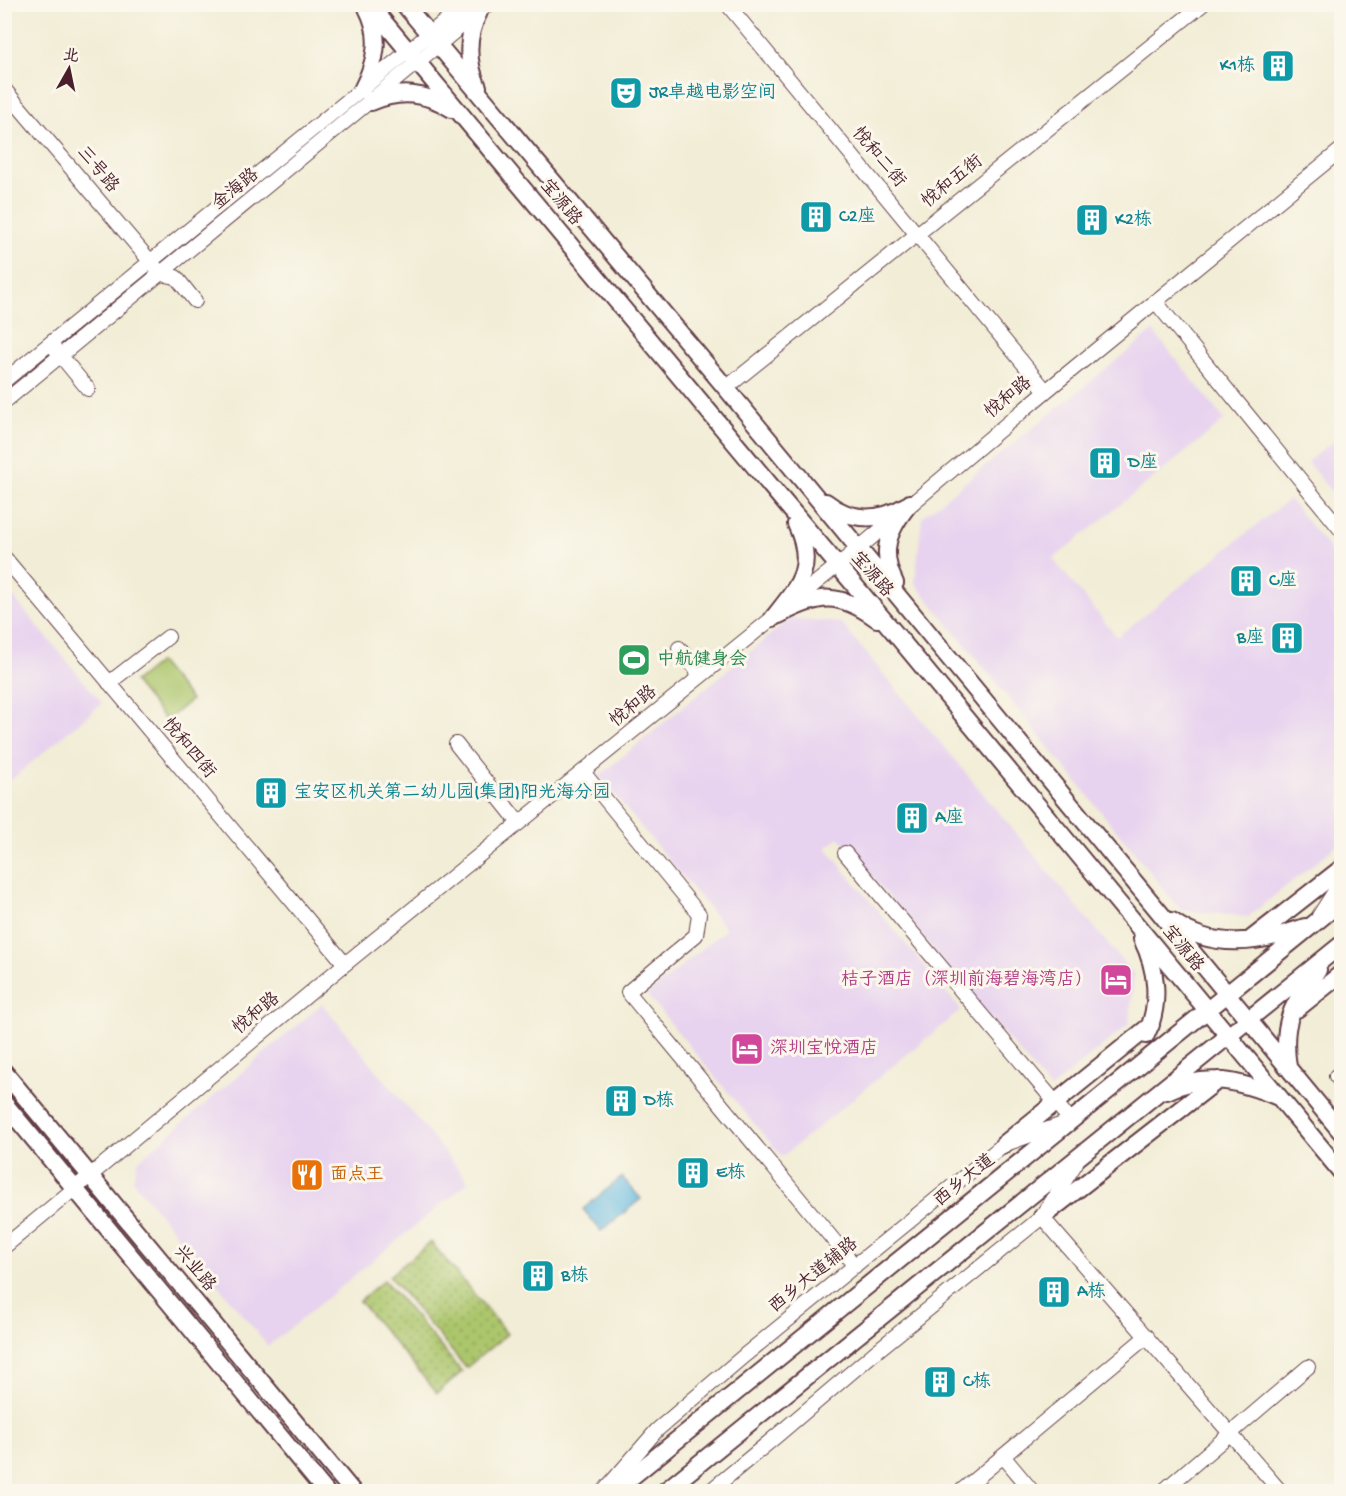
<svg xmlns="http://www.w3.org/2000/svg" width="1346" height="1496" viewBox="0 0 1346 1496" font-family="'Gochi Hand','LXGW WenKai TC',sans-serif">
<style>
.built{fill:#e7d2ef}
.grass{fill:url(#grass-dots);stroke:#7b724c;stroke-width:1.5}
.park{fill:#acc66c;stroke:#7b724c;stroke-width:1.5}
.water{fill:#62b8df;stroke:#566c85;stroke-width:1.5}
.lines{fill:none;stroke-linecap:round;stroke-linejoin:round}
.minor-casing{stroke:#633e45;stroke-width:16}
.major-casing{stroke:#633e45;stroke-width:20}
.minor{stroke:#fff;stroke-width:14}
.major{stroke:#fff;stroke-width:16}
.labels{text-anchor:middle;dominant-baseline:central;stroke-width:6;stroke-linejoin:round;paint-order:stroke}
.culture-label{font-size:18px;fill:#0d838f;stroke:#fbf7ec;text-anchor:start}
.street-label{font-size:18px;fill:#4a1f2b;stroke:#fbf7ec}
.leisure-label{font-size:18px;fill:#27864d;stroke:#fbf7ec;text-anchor:start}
.hotel-label{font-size:18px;fill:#b23c85;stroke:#fbf7ec;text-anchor:end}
.food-label{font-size:18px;fill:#c56008;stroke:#fbf7ec;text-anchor:start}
</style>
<defs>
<pattern id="grass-dots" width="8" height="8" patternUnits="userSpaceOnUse" patternTransform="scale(1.5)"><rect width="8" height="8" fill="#acc66c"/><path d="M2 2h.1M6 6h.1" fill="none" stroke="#8ea059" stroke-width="1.8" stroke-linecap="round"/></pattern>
</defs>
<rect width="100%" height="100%" fill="#fbf7ec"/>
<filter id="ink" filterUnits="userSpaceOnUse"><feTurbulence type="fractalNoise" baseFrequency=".0167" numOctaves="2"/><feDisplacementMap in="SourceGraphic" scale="12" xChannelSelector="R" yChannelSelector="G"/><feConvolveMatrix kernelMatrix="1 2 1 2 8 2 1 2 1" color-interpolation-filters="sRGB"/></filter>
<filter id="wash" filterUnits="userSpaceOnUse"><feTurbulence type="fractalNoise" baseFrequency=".008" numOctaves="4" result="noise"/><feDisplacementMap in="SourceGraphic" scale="24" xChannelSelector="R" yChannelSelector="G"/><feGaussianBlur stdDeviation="1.35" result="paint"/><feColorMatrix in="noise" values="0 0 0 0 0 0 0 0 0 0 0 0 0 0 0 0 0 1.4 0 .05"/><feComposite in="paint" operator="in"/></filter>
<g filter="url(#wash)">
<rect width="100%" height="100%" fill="#f2edd6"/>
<path class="built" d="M1153 331 1225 420 1053 559 1117 637 1289 499 1341 563V842L1248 917 1181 910 915 583 922 517Z
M1341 435V504L1307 462Z
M4 586 102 703 5 785H4Z
M791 618 841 623 1134 975 1129 1024 1050 1089 839 837 826 848 961 1010 782 1157 647 995 726 929 599 776Z
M322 1004 469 1182 268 1346 133 1181 138 1161Z"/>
<path class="grass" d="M431 1242 507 1334 466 1368 389 1276Z
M384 1280 462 1372 437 1393 359 1301Z"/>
<path class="park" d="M159 662 191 700 166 721 134 682Z"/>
<path class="water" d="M622 1177 641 1199 601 1231 583 1209Z"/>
</g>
<g filter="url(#ink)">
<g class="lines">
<defs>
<path id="minor" d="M727 4 1046 391
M4 89 161 274 176 277 195 301
M1155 301 1342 531
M56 350 88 389
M4 381 466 4
M726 388 1203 4
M4 402 488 4
M4 557 345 964
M679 648 701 676
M109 683 168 637
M456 744 519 823
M583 772 699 914 696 935 628 992 855 1266
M1319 916 1342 880
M1342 1072 1336 1076 1342 1083
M1042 1217 1281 1492
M4 1247 345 964 859 548 1046 391 1342 149
M1003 1456 1033 1492
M603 1492 657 1430 745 1355 1003 1145 1071 1121 845 853
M709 1492 780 1433 873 1354 1042 1217 1076 1163
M960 1492 1147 1336
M1162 1492 1308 1367"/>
<path id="major" d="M369 4 780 497 894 632 1342 1173
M404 4 726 388 1342 1133
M478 87C466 61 466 37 479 12
M362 90C376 63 382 36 367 8
M371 102C400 90 425 92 452 109
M826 502C851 522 880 522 907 505
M895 583C879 551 888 530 910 503
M779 615C819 594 838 591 877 619
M773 618C800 584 816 567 796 524
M1172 921C1212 951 1261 943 1305 927
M1142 939C1157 969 1161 1004 1146 1035
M1250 940 1342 868
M1297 1009 1342 973
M1288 1067C1281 1021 1292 1006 1318 970
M4 1072 353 1492
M1167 1091C1207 1072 1240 1081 1278 1097
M4 1103 326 1492
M1003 1145 1151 1025
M1042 1217 1218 1080
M613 1492 1342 901
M664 1492 1342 944"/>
</defs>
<use href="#minor" class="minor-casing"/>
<use href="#major" class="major-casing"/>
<use href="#minor" class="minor"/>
<use href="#major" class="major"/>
</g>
</g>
<defs>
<symbol id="building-square" viewBox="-11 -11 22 22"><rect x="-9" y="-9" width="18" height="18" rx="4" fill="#0f9aa8" stroke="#fbf7ec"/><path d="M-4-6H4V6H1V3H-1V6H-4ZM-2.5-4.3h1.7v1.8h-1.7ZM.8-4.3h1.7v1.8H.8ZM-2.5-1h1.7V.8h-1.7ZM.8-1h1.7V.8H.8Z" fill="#fff"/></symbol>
<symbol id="theatre-square" viewBox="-11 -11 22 22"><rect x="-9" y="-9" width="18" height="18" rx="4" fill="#0f9aa8" stroke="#fbf7ec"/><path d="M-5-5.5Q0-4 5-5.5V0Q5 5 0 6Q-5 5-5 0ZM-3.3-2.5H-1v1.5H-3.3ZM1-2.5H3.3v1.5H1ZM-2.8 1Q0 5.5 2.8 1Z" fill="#fff"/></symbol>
<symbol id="stadium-square" viewBox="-11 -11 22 22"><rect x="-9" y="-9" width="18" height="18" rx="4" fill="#2e9e5b" stroke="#fbf7ec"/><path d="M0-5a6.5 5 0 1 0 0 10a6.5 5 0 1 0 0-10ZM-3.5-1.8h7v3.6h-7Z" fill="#fff"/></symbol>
<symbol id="hotel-square" viewBox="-11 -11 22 22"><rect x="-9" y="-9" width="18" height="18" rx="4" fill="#d1479c" stroke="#fbf7ec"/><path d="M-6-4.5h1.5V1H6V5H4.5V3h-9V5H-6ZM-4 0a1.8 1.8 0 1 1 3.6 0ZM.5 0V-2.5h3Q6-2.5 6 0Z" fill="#fff"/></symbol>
<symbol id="restaurant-square" viewBox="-11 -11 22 22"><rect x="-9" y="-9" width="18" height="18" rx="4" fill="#e8710a" stroke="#fbf7ec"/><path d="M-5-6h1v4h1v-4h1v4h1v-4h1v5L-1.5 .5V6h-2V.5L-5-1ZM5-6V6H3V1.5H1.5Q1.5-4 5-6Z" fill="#fff"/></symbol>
</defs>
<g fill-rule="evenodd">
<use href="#building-square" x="1259" y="47" width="38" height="38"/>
<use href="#theatre-square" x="607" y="74" width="38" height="38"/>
<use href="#building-square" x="797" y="198" width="38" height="38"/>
<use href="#building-square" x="1073" y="201" width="38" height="38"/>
<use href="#building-square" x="1086" y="444" width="38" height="38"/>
<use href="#building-square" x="1227" y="562" width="38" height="38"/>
<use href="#building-square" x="1268" y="619" width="38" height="38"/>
<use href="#stadium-square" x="615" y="641" width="38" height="38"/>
<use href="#building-square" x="252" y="774" width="38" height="38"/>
<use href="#building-square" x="893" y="799" width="38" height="38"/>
<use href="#hotel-square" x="1097" y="961" width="38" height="38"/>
<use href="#hotel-square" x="728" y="1030" width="38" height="38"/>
<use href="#building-square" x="602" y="1082" width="38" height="38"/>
<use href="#building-square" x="674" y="1154" width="38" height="38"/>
<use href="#restaurant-square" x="288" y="1156" width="38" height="38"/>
<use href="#building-square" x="519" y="1257" width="38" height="38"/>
<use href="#building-square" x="1035" y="1273" width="38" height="38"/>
<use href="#building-square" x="921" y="1363" width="38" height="38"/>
</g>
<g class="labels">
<g class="culture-label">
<text x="1255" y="66" text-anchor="end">K1栋</text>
<text x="649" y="93">JR卓越电影空间</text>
<text x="839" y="217">C2座</text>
<text x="1115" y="220">K2栋</text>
<text x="1128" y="463">D座</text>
<text x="1269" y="581">C座</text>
<text x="1264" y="638" text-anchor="end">B座</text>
<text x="294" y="793">宝安区机关第二幼儿园(集团)阳光海分园</text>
<text x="935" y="818">A座</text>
<text x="644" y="1101">D栋</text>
<text x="716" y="1173">E栋</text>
<text x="561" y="1276">B栋</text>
<text x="1077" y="1292">A栋</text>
<text x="963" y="1382">C栋</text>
</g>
<g class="street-label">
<text transform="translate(878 158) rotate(50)">悦和二街</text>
<text transform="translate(97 170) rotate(50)">三号路</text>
<text transform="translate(953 182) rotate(-39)">悦和五街</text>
<text transform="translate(236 190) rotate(-39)">金海路</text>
<text transform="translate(560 203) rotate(50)">宝源路</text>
<text transform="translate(1009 398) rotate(-40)">悦和路</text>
<text transform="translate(871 575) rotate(49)">宝源路</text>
<text transform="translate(634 707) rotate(-39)">悦和路</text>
<text transform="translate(188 749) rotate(50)">悦和四街</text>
<text transform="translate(1182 949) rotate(51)">宝源路</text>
<text transform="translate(257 1014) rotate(-40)">悦和路</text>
<text transform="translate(965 1181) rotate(-39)">西乡大道</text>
<text transform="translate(194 1269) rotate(50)">兴业路</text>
<text transform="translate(814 1276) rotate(-39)">西乡大道辅路</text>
</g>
<g class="leisure-label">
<text x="657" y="660">中航健身会</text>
</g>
<g class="hotel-label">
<text x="1093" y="980">桔子酒店（深圳前海碧海湾店）</text>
<text x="770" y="1049" text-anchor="start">深圳宝悦酒店</text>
</g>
<g class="food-label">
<text x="330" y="1175">面点王</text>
</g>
</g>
<rect width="1346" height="1496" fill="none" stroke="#fbf7ec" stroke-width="24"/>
<g transform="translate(69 69) rotate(9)" stroke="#fbf7ec" stroke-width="4.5" paint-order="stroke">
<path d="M0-4.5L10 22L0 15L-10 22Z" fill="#4a1f2b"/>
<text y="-9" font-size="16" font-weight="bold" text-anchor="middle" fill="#4a1f2b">北</text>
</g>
</svg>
